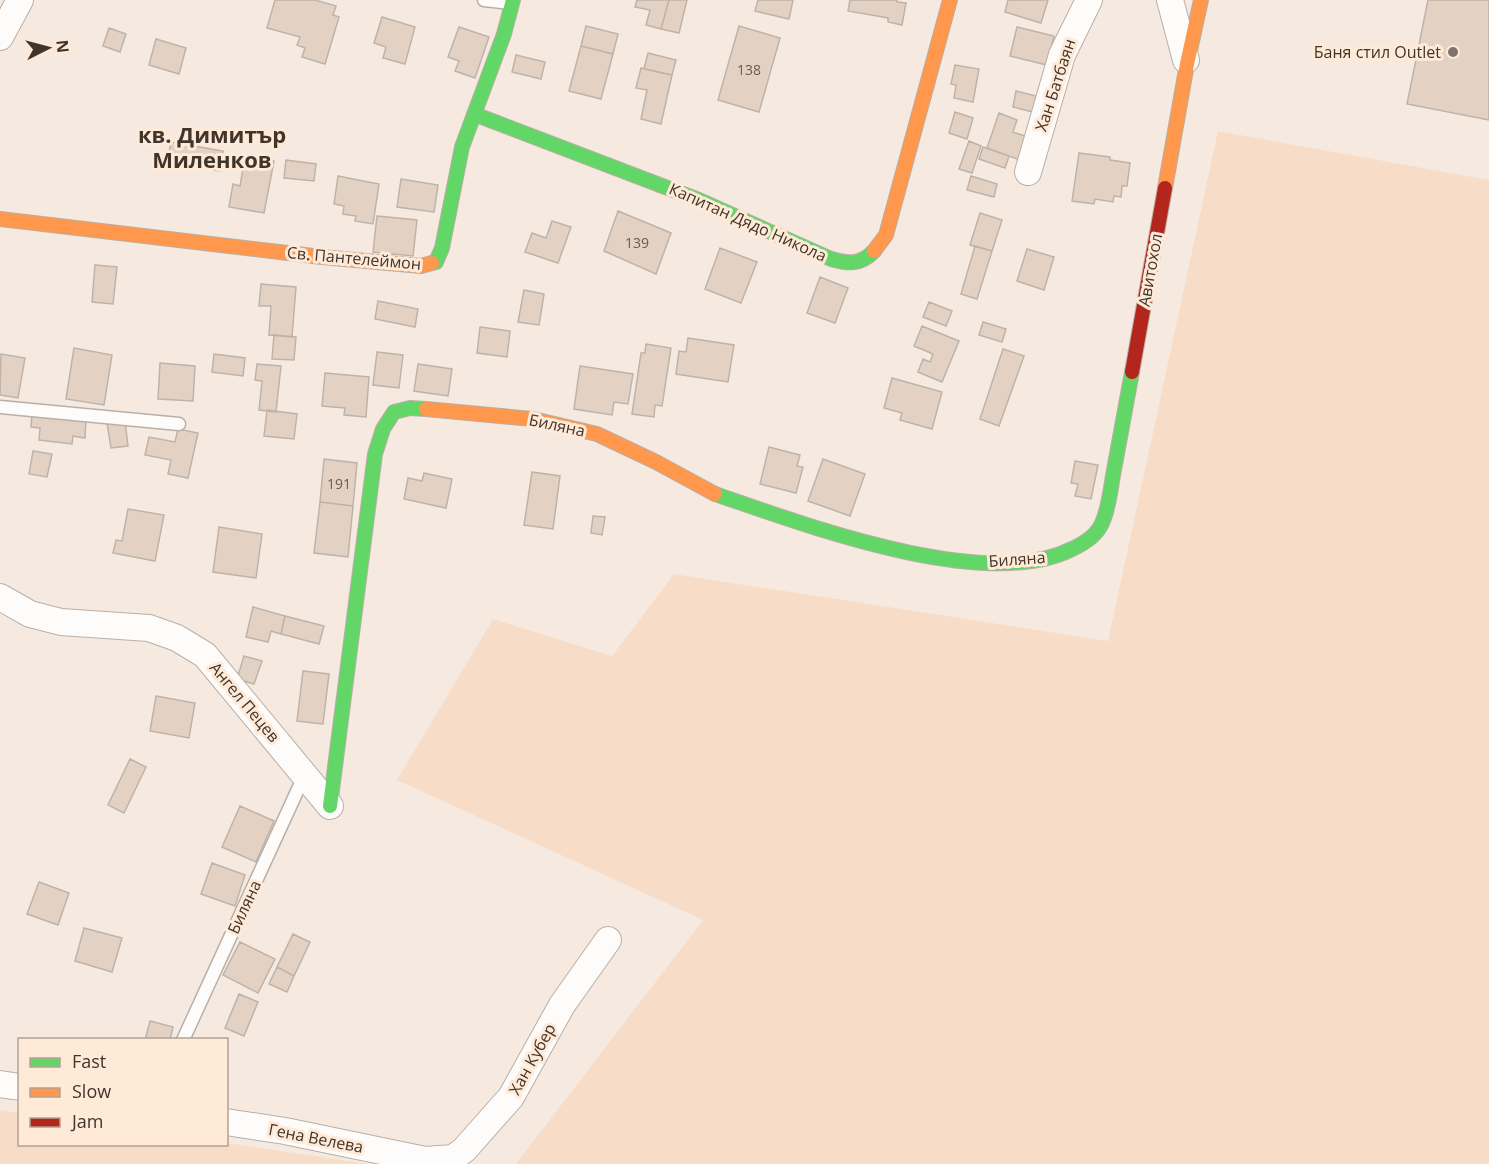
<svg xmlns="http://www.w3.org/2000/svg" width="1489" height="1164" viewBox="0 0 1489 1164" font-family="'Open Sans',sans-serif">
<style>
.green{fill:#f7ddc8}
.building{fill:#e3d2c3;stroke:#bdb3ab;stroke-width:1.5}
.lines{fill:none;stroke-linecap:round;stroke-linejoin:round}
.lane-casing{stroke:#b9afa6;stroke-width:15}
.street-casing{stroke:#b9afa6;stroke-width:28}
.fast-casing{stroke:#b9afa6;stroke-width:16}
.slow-casing{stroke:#b9afa6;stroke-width:16}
.jam-casing{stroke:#b9afa6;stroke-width:16}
.lane{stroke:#fefcfa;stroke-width:12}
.street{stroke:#fefcfa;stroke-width:26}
.fast{stroke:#63d668;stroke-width:14}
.slow{stroke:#ff974d;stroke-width:14}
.jam{stroke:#b3261e;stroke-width:14}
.poi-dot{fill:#80746c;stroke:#ffe9d7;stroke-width:2}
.labels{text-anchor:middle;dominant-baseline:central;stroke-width:6;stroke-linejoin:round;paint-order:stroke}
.number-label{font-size:14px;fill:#695c52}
.poi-label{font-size:16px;fill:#40352d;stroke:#ffe9d7;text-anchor:end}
.street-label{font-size:16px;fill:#40352d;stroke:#ffe9d7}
.district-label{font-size:22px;font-weight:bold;fill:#40352d;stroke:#ffe9d7}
</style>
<rect width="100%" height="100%" fill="#f6eae0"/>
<path class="green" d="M1218 131 1489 180V1164H516L703 920 397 780 493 619 612 656 674 574 1108 641Z
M0 1110 19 1113 20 1144 227 1143 368 1164H0Z"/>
<path class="building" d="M275 0H315L336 6 333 15 339 17 325 64 302 57 305 48 297 45 300 37 267 28Z
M637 0H669L661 29 646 25 650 10 635 7Z
M669 0H687L679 33 661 29Z
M758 0H793L789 19 755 11Z
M850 0H897V2L906 3 902 25 888 22V18L848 11Z
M1008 0H1048L1041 23 1005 12Z
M1428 0H1489V120L1407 104Z
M382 17 415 27 405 64 383 58 386 47 374 43Z
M586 26 618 34 613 54 581 46Z
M739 26 780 38 759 112 718 100Z
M459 27 489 37 475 78 455 71 459 61 448 57Z
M1017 27 1054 36 1047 65 1010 56Z
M109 28 126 34 120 52 103 46Z
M156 39 186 48 179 74 149 65Z
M581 46 613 54 601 99 569 91Z
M648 53 676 60 672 75 644 69Z
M516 55 545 62 541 79 512 72Z
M955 65 979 69 973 102 954 98 956 85 951 84Z
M641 68 672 75 661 124 641 119 647 90 636 88Z
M1016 91 1036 96 1033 112 1013 107Z
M955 112 973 118 967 139 949 133Z
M999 113 1017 120 1013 132 1031 138 1023 161 987 148Z
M969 141 981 146 972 173 959 169Z
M171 142 223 151 219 171 167 162Z
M983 147 1009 156 1005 168 979 159Z
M1079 153 1110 157V160L1130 163 1127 186H1122L1121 197 1114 196 1113 202 1095 199 1094 204 1072 201Z
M245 156 274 161 264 213 229 207 233 184 240 186Z
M286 160 316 164 314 181 284 178Z
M338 176 379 184 373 224 355 221 356 216 343 214 344 206 334 204Z
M971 176 997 184 994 197 967 190Z
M401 179 438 185 434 212 397 207Z
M618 211 671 233 656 274 604 251Z
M980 213 1002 220 992 251 970 245Z
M377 216 417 220 413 256 373 252Z
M552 221 571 227 558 263 525 252 532 233 546 238Z
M975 246 992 251 977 299 961 294Z
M720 248 757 262 741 303 705 289Z
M1027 249 1054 257 1044 290 1017 281Z
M95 265 117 267 113 304 92 302Z
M820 277 848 288 835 323 807 313Z
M261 284 296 287 292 337 269 335 271 306H259Z
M524 290 544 294 539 325 518 322Z
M378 301 418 309 415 327 375 319Z
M929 302 952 311 946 326 923 317Z
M983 322 1006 329 1002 342 979 335Z
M922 326 959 341 942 382 918 372 923 359 930 362 933 354 914 346Z
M480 327 510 331 507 357 477 353Z
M274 335 296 337 294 360 272 359Z
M688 338 734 345 728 382 676 374 679 351 686 352Z
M646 344 671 348 662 406 655 405 654 417 632 414 641 353H645Z
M74 348 112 355 104 405 66 399Z
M1003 349 1024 356 999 426 980 419Z
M377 352 403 355 399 388 373 385Z
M1 354 25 358 18 398 0 395Z
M214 354 245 358 243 376 212 372Z
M160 363 195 366 193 401 158 399Z
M257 364 281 366 276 412 259 410 262 381 255 380Z
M418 364 452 369 448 396 414 391Z
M580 366 633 374 628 404 614 402 612 415 574 409Z
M325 373 369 377 366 417 344 415 345 408 322 406Z
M892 378 942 392 932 429 900 420 902 413 884 408Z
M267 410 297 414 294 439 264 436Z
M32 414 86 419 85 438 73 436 72 444 39 440 40 428 31 427Z
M125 421 128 446 111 448 107 423Z
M178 429 198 433 188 478 168 474 171 460 145 455 149 437 175 442Z
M769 447 800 455 797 466 803 467 796 493 760 484Z
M33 451 52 454 47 477 29 474Z
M324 459 357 463 353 506 320 502Z
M823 459 865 474 850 516 808 501Z
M1075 461 1098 465 1091 499 1075 496 1078 484 1071 483Z
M532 472 560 476 553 529 524 525Z
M424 473 452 479 446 508 404 499 408 478 422 481Z
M320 502 353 506 348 557 314 553Z
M128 509 164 515 155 561 113 553 116 540 122 541Z
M593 516 605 517 602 535 591 533Z
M219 527 262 534 256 578 213 572Z
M253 607 285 616 281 634 271 631 268 642 246 637Z
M285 616 324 626 319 644 281 634Z
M244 656 262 661 254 684 237 679Z
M303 671 329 674 323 724 297 721Z
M156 696 195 703 189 738 150 731Z
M130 759 146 767 124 813 108 805Z
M240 806 274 821 256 862 222 847Z
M212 863 245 875 235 906 201 894Z
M39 882 69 893 58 925 27 914Z
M84 928 122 938 112 972 75 961Z
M293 934 310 942 294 976 277 967Z
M240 942 275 959 258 993 223 975Z
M277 967 294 976 287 992 269 984Z
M239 994 258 1002 244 1036 225 1028Z
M150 1021 173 1027 170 1040H145Z"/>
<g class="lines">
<defs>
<path id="lane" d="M484 0 511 3
M0 407 179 424
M183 1040 305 774"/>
<path id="street" d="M1170 0 1186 60
M0 37 20 0
M1028 172 1062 55 1089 0
M0 597 30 614 61 622 149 628 177 638 205 655 330 806
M0 1084 20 1087
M226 1122 285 1131 425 1160 453 1158 464 1150 511 1097 562 1005 608 940"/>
<path id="fast" d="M474 114 699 200 831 259C848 264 861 265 874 251
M432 263 436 262 442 248 462 147 504 34 513 0
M715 494C803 524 985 593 1072 549 1083 544 1097 535 1102 523 1109 509 1111 485 1114 470 1120 437 1126 404 1132 372
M330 806 375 454 383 429 394 412 410 408 426 409"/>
<path id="slow" d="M1165 188 1187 64 1201 0
M0 219 322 257 421 266 432 263
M874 251 886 235 950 0
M426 409 533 419 597 434 656 462 715 494"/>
<path id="jam" d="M1132 372 1165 188"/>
</defs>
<use href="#lane" class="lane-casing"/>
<use href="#street" class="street-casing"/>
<use href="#fast" class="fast-casing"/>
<use href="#slow" class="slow-casing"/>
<use href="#jam" class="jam-casing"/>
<use href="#lane" class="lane"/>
<use href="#street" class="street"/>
<use href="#fast" class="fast"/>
<use href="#slow" class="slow"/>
<use href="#jam" class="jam"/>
</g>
<circle class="poi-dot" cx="1453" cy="52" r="6"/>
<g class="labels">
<g class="number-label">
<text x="749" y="69">138</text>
<text x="637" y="242">139</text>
<text x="339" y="483">191</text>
</g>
<g class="poi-label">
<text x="1441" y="52">Баня стил Outlet</text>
</g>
<g class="street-label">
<text transform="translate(1055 85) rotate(-72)">Хан Батбаян</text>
<text transform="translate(748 222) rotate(24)">Капитан Дядо Никола</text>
<text transform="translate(354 258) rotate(5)">Св. Пантелеймон</text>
<text transform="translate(1150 270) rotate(-80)">Авитохол</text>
<text transform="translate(557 425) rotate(12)">Биляна</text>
<text transform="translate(1017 559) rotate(-4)">Биляна</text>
<text transform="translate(245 702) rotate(50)">Ангел Пецев</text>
<text transform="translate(244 907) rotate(-65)">Биляна</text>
<text transform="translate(532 1059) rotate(-61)">Хан Кубер</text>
<text transform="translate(316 1138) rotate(11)">Гена Велева</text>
</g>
<g class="district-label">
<text x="212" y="134">кв. Димитър<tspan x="212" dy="25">Миленков</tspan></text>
</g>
</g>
<rect x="18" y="1038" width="210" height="108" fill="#ffe9d7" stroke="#b3a193" stroke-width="1.5"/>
<rect x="30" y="1058" width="30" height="9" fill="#63d668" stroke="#b3a193" stroke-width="1.5"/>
<text x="72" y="1068" font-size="18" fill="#40352d">Fast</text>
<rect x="30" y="1088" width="30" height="9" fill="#ff974d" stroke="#b3a193" stroke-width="1.5"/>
<text x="72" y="1098" font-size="18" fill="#40352d">Slow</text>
<rect x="30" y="1118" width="30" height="9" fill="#b3261e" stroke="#b3a193" stroke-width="1.5"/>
<text x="72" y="1128" font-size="18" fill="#40352d">Jam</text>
<g transform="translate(48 48) rotate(84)" stroke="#ffe9d7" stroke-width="4.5" paint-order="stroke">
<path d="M0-4.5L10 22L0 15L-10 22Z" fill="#40352d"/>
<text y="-9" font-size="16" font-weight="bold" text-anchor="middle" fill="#40352d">N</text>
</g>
</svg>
